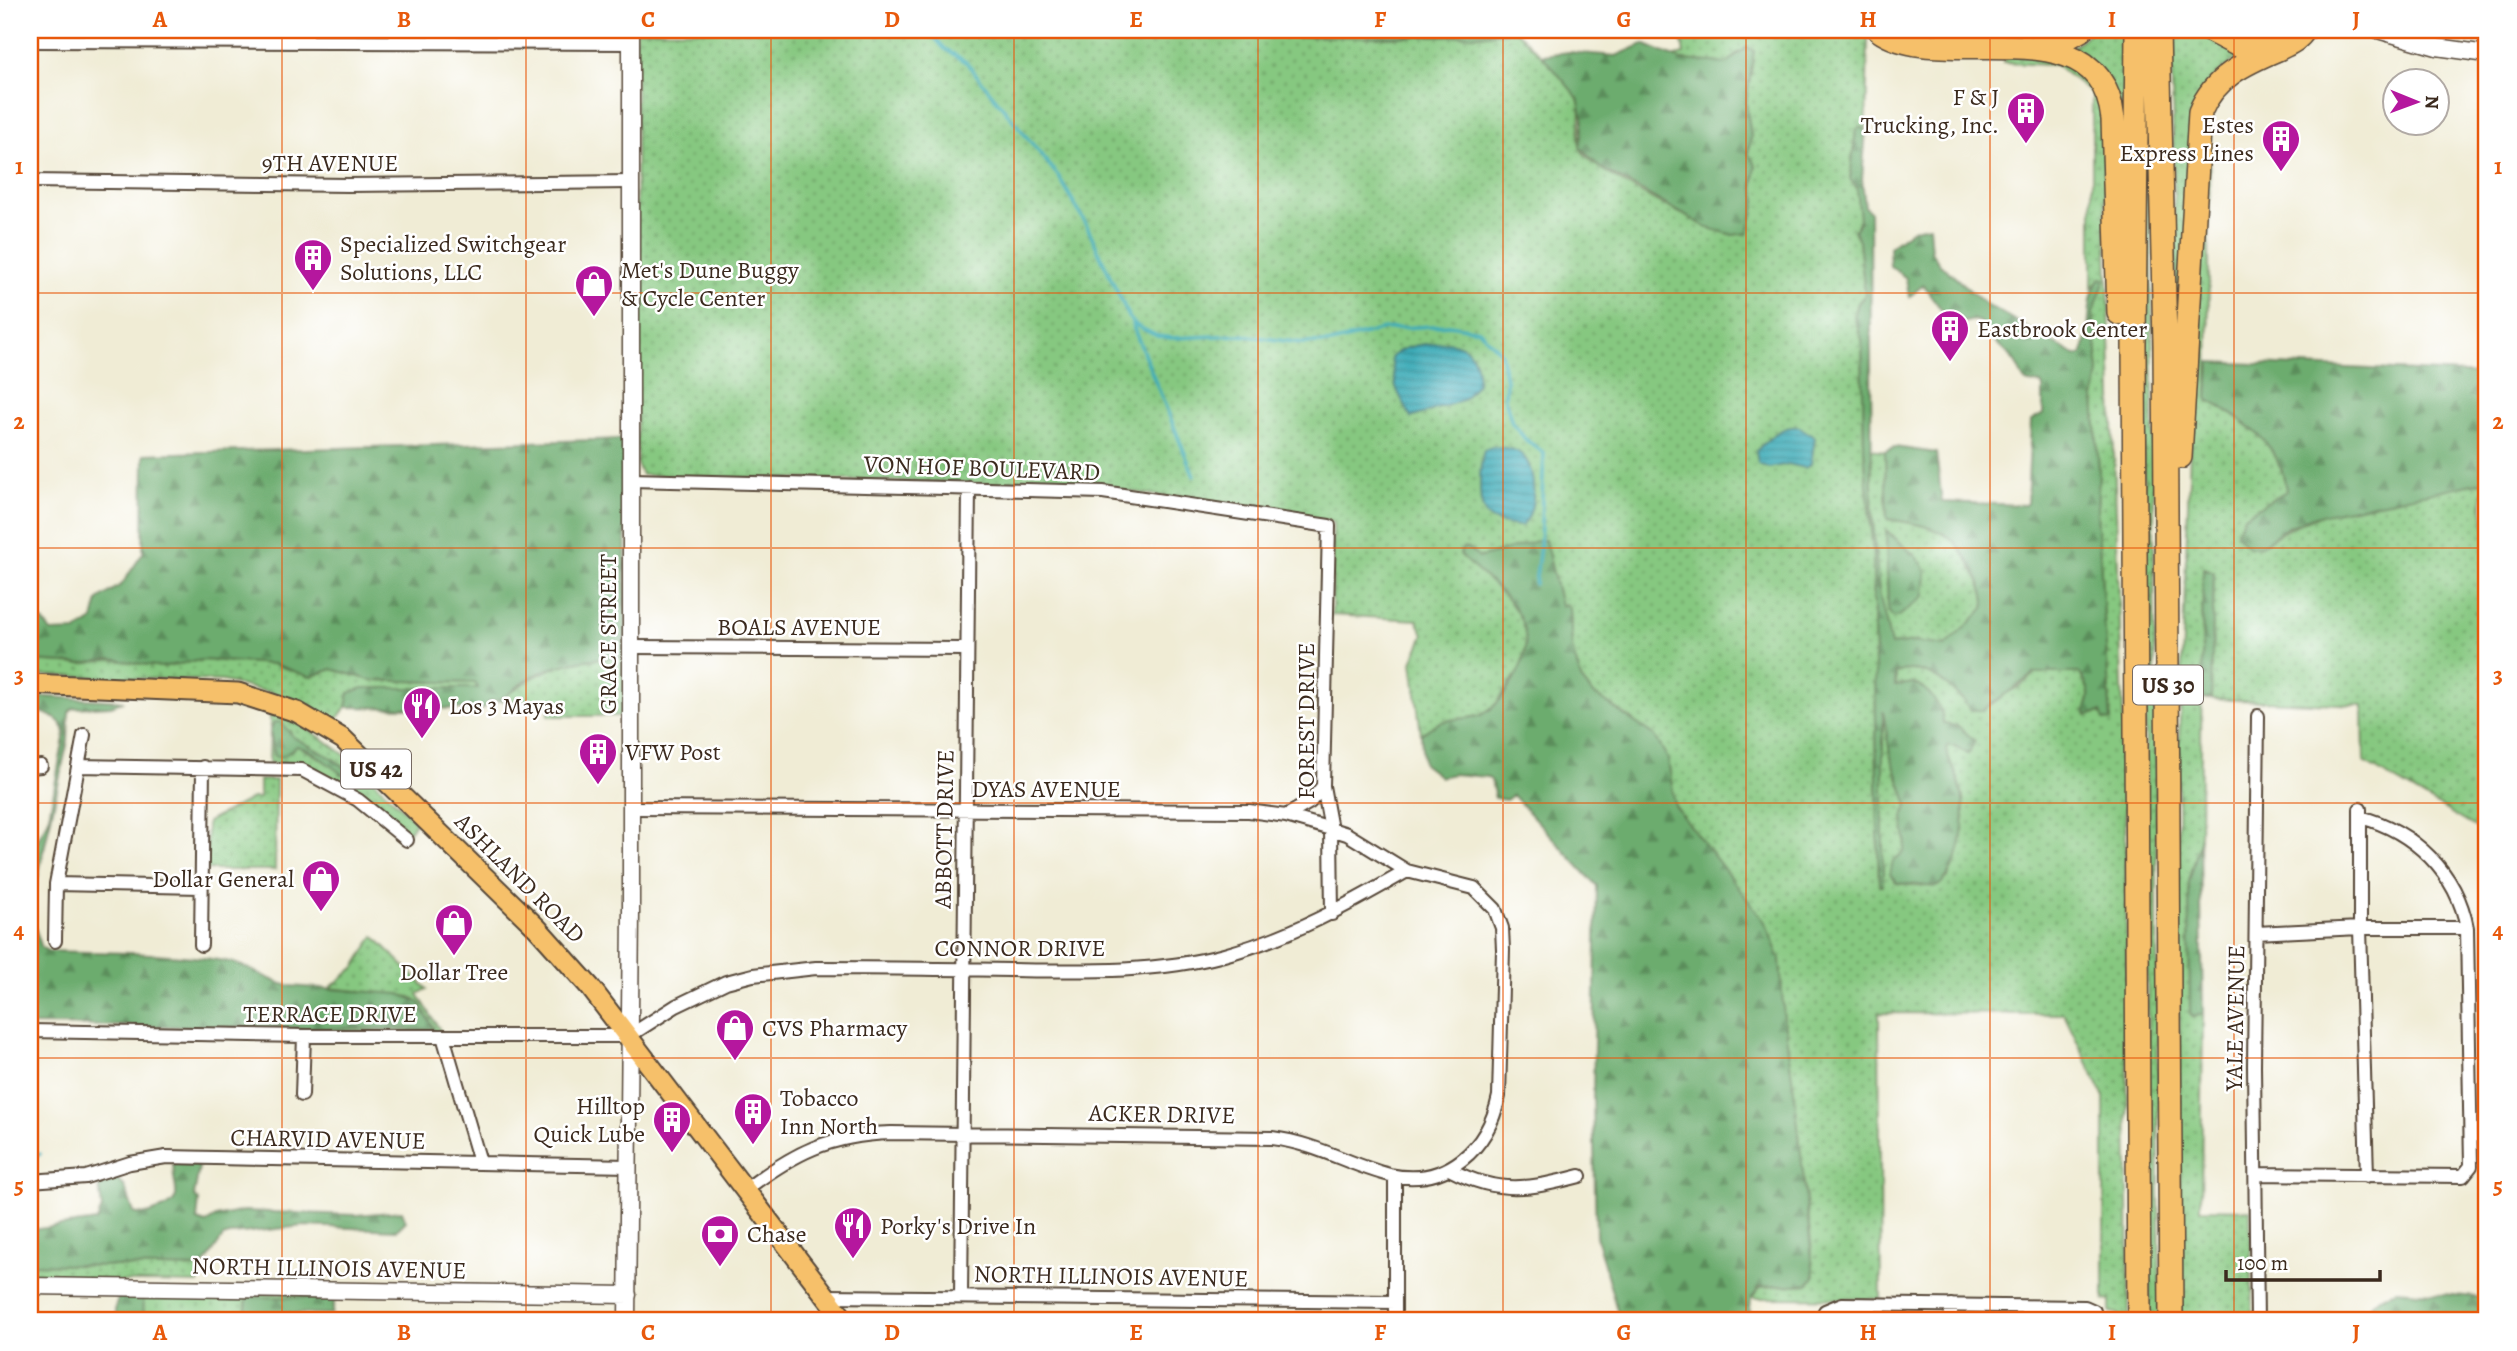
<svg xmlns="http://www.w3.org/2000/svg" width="2517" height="1351" viewBox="0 0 2517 1351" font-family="Alegreya,serif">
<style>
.grass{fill:url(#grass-dots);stroke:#60794f;stroke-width:2;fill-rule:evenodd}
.forest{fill:url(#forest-firs);stroke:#546b46;stroke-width:2}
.park{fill:url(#park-tufts);stroke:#60794f;stroke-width:2}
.water{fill:url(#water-rules);stroke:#3c6b6b;stroke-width:2}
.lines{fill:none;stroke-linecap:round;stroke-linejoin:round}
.stream{stroke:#3cacb8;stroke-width:3.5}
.minor-casing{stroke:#564739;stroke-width:16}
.tertiary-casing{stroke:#564739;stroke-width:19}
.primary-casing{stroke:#564739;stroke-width:23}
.motorway-casing{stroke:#564739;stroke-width:26}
.minor{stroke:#fff;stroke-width:12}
.tertiary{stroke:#fff;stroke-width:16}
.primary{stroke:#f6c06b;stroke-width:19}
.motorway{stroke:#f6c06b;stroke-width:23}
.grid{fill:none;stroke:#e8590c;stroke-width:2;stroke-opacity:0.55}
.labels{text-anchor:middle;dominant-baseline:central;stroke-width:5;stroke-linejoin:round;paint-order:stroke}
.shield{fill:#fff;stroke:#766a62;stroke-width:2}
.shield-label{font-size:23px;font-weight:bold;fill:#3b2a1e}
.poi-label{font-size:24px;fill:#3b2a1e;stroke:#fff;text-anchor:start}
.street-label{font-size:24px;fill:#3b2a1e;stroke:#fff}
.neatline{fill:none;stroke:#e8590c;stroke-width:2.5}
.grid-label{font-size:23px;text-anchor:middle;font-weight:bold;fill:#e8590c}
</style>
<defs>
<pattern id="grass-dots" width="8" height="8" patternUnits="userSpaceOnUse" patternTransform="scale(1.75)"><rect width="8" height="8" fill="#86c880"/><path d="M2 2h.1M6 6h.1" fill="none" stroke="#6fa368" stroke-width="1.8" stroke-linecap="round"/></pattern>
<pattern id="forest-firs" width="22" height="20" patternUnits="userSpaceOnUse" patternTransform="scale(1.75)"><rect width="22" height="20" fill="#6cac6e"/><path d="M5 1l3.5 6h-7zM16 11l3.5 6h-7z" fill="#5a8c5a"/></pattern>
<pattern id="park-tufts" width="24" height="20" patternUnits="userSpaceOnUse" patternTransform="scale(1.75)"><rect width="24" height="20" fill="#86c880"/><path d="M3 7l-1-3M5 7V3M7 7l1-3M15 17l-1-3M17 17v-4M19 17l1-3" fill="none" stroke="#6fa368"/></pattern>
<pattern id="water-rules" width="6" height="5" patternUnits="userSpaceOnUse" patternTransform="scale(1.75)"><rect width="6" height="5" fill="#3cacb8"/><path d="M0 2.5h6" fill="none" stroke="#348c95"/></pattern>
</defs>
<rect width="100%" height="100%" fill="#fff"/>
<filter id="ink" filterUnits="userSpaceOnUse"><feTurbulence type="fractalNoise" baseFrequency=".0143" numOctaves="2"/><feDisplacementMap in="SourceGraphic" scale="14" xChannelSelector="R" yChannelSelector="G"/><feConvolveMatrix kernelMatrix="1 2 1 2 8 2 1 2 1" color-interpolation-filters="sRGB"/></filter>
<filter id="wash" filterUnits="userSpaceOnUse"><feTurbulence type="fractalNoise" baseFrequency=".00686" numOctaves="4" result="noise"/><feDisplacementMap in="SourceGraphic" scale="28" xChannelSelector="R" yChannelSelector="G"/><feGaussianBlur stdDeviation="1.57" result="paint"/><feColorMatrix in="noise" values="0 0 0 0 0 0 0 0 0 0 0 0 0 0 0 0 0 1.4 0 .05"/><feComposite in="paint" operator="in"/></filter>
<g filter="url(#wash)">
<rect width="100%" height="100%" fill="#f0ecd5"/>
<path class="grass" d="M636 30 1369 37 1477 35 1516 31C1537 53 1562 70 1577 97 1587 115 1572 139 1584 154 1603 177 1703 227 1733 235L1757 199 1753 186 1755 176 1748 153 1751 137 1746 102 1753 59 1739 52 1727 64 1681 60 1675 56 1684 54 1680 30H1865L1868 37 1866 130 1860 127 1856 130 1850 179 1857 188 1861 220 1854 231 1859 240 1865 295 1858 303 1854 317 1862 339 1864 448 1873 556 1879 886 1883 885 1882 710 1885 715 1890 754 1908 805 1903 817 1906 841 1904 852 1893 861 1897 883 1919 886 1948 878C1959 848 1970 812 1959 781 1954 768 1947 761 1946 746H1955L1943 724 1895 685 1896 673C1925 661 1955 689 1971 710L2019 687 2035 673H2079C2088 686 2093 695 2085 710L2094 714 2101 712 2111 721 2097 512 2099 471 2094 398 2099 373 2093 312 2104 283 2101 278 2092 288V93L2055 65 2003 63 2005 55C2053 58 2079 57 2102 104L2125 774 2129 1321H2121L2119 1314 2110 1312V1301L2104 1300V1097L2064 1014 1879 1013 1881 1299 1751 1298 1760 1287 1808 1284 1812 1250 1784 1021 1693 830 1675 806 1668 759 1630 718 1592 693 1581 679 1572 649 1570 609 1561 606 1545 540 1478 558 1468 548 1498 590 1516 607 1526 630V645L1521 668 1495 705 1480 716 1439 723 1421 734 1412 662 1424 635 1417 620 1332 615 1333 521 1093 486 642 475 637 465Z
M1898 30H2070C2021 46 1949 39 1898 30Z
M2093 30H2124L2122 184 2120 122 2070 49Z
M2146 30H2150L2160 1321H2150L2143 391Z
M2171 30H2201L2243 53 2213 78 2177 341Z
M2223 30H2287C2267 49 2245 37 2223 30Z
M2216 102 2210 120 2208 400C2246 420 2282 445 2286 491L2244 516 2261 546C2324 499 2412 495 2487 481 2481 499 2480 511 2487 530V834L2364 762 2363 705 2211 699 2214 572 2203 568 2200 841 2189 882 2190 1013 2193 1017 2203 1014 2201 1209 2250 1210 2253 1321 2247 1316H2238L2236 1321H2181L2178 770 2202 130Z
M1871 449 1885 451 1887 519C1908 522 1931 525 1949 537 1962 546 1990 593 1984 608 1983 612 1952 639 1946 646L1916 642 1890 645C1891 640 1880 604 1879 592 1873 545 1872 497 1871 449ZM1886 530 1906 550 1914 554 1924 585V595L1898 617 1888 609Z
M626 657V716H549L548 700 499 701C542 667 571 658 626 657Z
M111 659 161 667 202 660 274 664 310 677 332 669 370 680 476 683 478 688H388L349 693 346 707 334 723 284 696 223 681 30 675V661L81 664Z
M270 710C335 738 367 774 416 822L407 833C364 798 327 765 269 763L270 730 273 755 289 751 297 746C315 752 330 770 349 769L293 737 290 731 270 730Z
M259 780H276L275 870H206L207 822 252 798H259Z
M374 936 427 989 418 994 441 1032 203 1030V1026L434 1029 419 1002 411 997 330 988 355 967Z
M30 1264 202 1268 198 1283 30 1280Z
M119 1292 335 1294 246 1303 245 1321H144L143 1297 119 1296Z"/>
<path class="forest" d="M411 30H521L515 35H414Z
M1369 30H1514L1516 31 1477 35 1369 37Z
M1643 44 1681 60 1727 63 1747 47 1754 51 1746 103 1751 137 1748 153 1756 166 1753 186 1757 199 1748 233 1733 235 1708 228 1599 167 1580 147 1583 118 1578 98 1542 55 1569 52 1616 56Z
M1860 127 1866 130 1862 179 1865 207 1870 212 1872 509 1879 593 1891 645 1916 642 1946 646C1951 640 1983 611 1984 608 1990 593 1962 546 1949 537 1931 525 1908 522 1887 519L1885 451 1895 447 1936 453 1942 502 2025 505 2027 503 2031 421 2043 414V387L2041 383C2035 383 2029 385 2025 381 2020 376 2019 366 2014 361 2000 343 1992 344 1981 322L1974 320 1953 325 1923 285 1909 297 1906 278 1890 266 1889 247 1913 229 1929 226 1931 251 1939 263 1984 303 2075 355H2082C2094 330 2083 298 2101 278L2105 279 2093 313 2099 373 2094 398 2099 471 2097 512 2111 721 2104 720 2101 712 2087 715 2085 710C2093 695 2089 686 2079 673H2035L1983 710H1971C1955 689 1925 661 1896 673L1895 685C1901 685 1908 683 1913 684 1929 687 1944 709 1943 724L1958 726 1975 741 1968 754 1955 746H1947C1947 762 1955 768 1959 782 1969 813 1963 867 1937 887L1897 883 1890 874 1893 861 1904 852 1906 841 1903 817 1908 804 1890 754 1883 711V886H1879L1873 556 1864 448 1862 339 1854 317 1858 303 1865 295 1859 240 1854 231 1860 220 1857 188 1850 179 1856 130Z
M2210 362 2487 374V481L2315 516 2286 528 2261 546 2249 547 2236 534 2244 516 2286 491C2283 446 2244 419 2208 400Z
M625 439 626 657C592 658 563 661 531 677 517 684 507 701 490 701L483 709H475L346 707 349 693 363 688H478L475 683 370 680 332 669 310 677 274 664 202 660 161 667 111 659 81 664 30 661V621H43L51 632 76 631 93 620 98 600 122 584 143 553 144 454Z
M1886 530C1895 539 1925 561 1926 572 1926 579 1924 588 1924 596L1898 617 1891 616 1888 609Z
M1540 540H1545L1561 606 1566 604 1570 609 1572 649 1581 679 1592 693 1655 736 1668 759 1675 806 1765 922 1780 959 1784 1021 1795 1097 1814 1277 1808 1284 1760 1287 1751 1298 1749 1321H1620L1596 1236 1593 1097 1597 886 1513 795 1506 800 1495 798 1491 780 1487 777 1453 774 1440 777 1423 764 1421 734C1426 731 1433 725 1439 723 1452 717 1469 720 1481 715 1496 708 1506 693 1514 680 1547 623 1504 595 1465 560L1460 554 1463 548H1468L1479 558Z
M2203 568 2214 572 2211 699H2202Z
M30 696 124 701 111 706 73 708 69 712 68 740 34 895 32 919 42 948 48 951C107 953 167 952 225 961 247 964 267 981 290 986L400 994 419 1002 434 1029 30 1025V877L35 844 48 821 65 733C63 718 44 712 30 710Z
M274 722H281L293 737 334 759 350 773 343 775 311 751 297 746 284 756 275 757 270 731Z
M2200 841 2203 1014 2193 1017 2190 1013 2189 882Z
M174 1161H194L199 1167 194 1196 199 1201 197 1220 206 1223 216 1217 243 1211 356 1215 402 1211 406 1221 397 1230 303 1226 233 1234 223 1237 202 1268 30 1264V1230L97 1221 102 1209 99 1183 116 1178 125 1187 134 1213C142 1216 148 1214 156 1211 191 1201 169 1185 174 1161Z
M2397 1290 2487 1298V1321H2360C2369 1304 2378 1295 2397 1290Z
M119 1296 143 1297 144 1321H115V1307Z
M247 1297 335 1298 332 1314 268 1313 257 1317 256 1321H245Z"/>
<path class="park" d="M744 30H1369V37Z"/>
<path class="water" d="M1448 342C1471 344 1479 362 1477 383L1463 400 1411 418 1396 388 1391 358C1402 344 1432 343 1448 342Z
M1800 427 1815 438 1811 464 1805 468 1788 464 1769 468 1758 464 1756 451C1770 438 1780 425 1800 427Z
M1492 447C1504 447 1516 448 1524 457 1537 472 1537 515 1521 526 1511 525 1496 524 1488 517 1476 507 1480 464 1484 450Z"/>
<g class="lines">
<path class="stream" d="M928 30 944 48 966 62 1059 177 1086 224 1129 317
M1128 317 1137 326 1157 336 1172 338 1240 335 1302 343H1331L1384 329 1449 325 1479 330 1501 353 1506 380 1505 399 1512 423 1526 440 1544 453 1540 546 1535 584
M1132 324 1194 476
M30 1159 40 1154"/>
</g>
</g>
<g filter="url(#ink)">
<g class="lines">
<defs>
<path id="minor" d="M30 41 631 43
M30 181 348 185 631 182
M631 480 1103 492 1329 526 1323 786 1331 829 1347 834 1407 871 1474 888 1495 909 1502 928 1503 950 1499 1096C1488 1149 1447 1187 1390 1175 1348 1165 1319 1144 1272 1138L891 1133C829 1135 794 1153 745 1190
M631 647 966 649
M78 766 302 770 358 800 407 840
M30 767 41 766
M631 808 1249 811 1286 816 1331 829 1332 914
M2360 809V928L2367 1176
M1286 816 1310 802 1323 786
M56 884 201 887
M2256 933 2360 928H2467
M55 941 56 884 84 735
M201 945 203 767
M30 1031 304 1036H629L676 1006 726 982 753 975 816 968C882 968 947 969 1013 970 1083 971 1156 973 1224 955 1291 937 1348 905 1407 871
M443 1036 480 1162
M302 1095 304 1036
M1451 1170C1499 1195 1530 1189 1580 1176
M2256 1174 2463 1176 2471 1166 2467 928C2457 873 2414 831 2360 817
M30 1181 86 1177 130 1163 166 1157 629 1166
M826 1296 1395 1302
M961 1297 969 488
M1395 1321V1176
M1820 1321 1825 1311 1842 1304 2085 1307 2094 1311 2096 1321
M1951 1321V1305
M2257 1321 2254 1066 2258 716"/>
<path id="tertiary" d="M2378 30 2437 47 2487 54
M30 1286 628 1295
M627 1321 631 912V30"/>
<path id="primary" d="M30 684 238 693 297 712 343 739 537 928 590 987 845 1321"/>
<path id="motorway" d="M1879 30C1941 75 2100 0 2113 119L2119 313
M2137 30 2134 345 2139 1321
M2158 30 2165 345 2171 1321
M2209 30 2242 47 2275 49
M2039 46 2065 39 2081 30
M2180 457 2200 112C2214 77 2245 63 2278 49 2289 43 2297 41 2304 30"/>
</defs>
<use href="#minor" class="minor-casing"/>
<use href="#tertiary" class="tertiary-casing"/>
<use href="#primary" class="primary-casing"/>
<use href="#motorway" class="motorway-casing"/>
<use href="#minor" class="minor"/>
<use href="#tertiary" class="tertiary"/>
<use href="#primary" class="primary"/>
<use href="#motorway" class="motorway"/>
</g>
</g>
<path class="grid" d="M282 30V1321M526 30V1321M771 30V1321M1014 30V1321M1258 30V1321M1503 30V1321M1746 30V1321M1990 30V1321M2234 30V1321M30 293H2487M30 548H2487M30 803H2487M30 1058H2487"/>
<defs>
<symbol id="building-pin" viewBox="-11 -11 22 30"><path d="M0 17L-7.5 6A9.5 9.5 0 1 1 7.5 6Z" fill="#b5179e" stroke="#fff"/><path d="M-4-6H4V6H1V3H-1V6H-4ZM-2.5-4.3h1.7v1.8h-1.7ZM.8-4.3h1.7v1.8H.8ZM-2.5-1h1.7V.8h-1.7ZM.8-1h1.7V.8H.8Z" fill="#fff"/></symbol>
<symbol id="shop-pin" viewBox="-11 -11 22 30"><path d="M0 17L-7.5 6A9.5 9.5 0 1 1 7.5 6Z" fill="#b5179e" stroke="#fff"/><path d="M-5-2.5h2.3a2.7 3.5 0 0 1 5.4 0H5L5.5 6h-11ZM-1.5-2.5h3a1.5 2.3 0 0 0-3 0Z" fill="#fff"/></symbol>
<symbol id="restaurant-pin" viewBox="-11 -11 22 30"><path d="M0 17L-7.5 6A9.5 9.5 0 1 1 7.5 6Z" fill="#b5179e" stroke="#fff"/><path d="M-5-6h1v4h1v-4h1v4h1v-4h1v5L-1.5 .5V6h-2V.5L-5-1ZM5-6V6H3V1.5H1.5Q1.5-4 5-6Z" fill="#fff"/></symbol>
<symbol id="bank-pin" viewBox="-11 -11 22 30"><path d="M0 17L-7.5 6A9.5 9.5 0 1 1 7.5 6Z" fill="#b5179e" stroke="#fff"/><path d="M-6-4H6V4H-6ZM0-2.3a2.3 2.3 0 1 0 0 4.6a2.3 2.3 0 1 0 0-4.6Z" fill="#fff"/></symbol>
</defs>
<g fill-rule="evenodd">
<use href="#building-pin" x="2004" y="89" width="44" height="60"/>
<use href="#building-pin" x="2259" y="117" width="44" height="60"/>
<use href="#building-pin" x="291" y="236" width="44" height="60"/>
<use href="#shop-pin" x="572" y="262" width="44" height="60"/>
<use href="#building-pin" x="1928" y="307" width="44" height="60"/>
<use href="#restaurant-pin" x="400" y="684" width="44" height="60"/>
<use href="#building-pin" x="576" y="730" width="44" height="60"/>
<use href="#shop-pin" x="299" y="857" width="44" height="60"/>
<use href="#shop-pin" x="432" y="901" width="44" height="60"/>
<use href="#shop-pin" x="713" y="1006" width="44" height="60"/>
<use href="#building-pin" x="731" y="1090" width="44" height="60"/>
<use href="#building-pin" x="650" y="1098" width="44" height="60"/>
<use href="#restaurant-pin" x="831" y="1204" width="44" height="60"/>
<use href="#bank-pin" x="698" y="1212" width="44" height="60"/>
</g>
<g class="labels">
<g class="shield">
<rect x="2133" y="665.5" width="70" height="39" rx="5"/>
<rect x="341" y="749.5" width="70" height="39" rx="5"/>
</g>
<g class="shield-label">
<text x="2168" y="685">US 30</text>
<text x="376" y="769">US 42</text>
</g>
<g class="poi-label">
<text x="1999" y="97" text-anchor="end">F &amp; J<tspan x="1999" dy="28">Trucking, Inc.</tspan></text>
<text x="2254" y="125" text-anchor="end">Estes<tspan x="2254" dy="28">Express Lines</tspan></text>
<text x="340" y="244">Specialized Switchgear<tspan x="340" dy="28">Solutions, LLC</tspan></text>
<text x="621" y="270">Met's Dune Buggy<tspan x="621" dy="28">&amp; Cycle Center</tspan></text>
<text x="1977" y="329">Eastbrook Center</text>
<text x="449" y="706">Los 3 Mayas</text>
<text x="625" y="752">VFW Post</text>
<text x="294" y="879" text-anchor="end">Dollar General</text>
<text x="454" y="972" text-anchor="middle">Dollar Tree</text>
<text x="762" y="1028">CVS Pharmacy</text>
<text x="780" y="1098">Tobacco<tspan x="780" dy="28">Inn North</tspan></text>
<text x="645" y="1106" text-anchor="end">Hilltop<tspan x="645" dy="28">Quick Lube</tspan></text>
<text x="880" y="1226">Porky's Drive In</text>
<text x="747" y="1234">Chase</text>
</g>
<g class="street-label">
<text x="330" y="163">9TH AVENUE</text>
<text transform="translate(982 468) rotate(2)">VON HOF BOULEVARD</text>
<text x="799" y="627">BOALS AVENUE</text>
<text transform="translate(608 634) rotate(-90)">GRACE STREET</text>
<text transform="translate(1306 721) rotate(-90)">FOREST DRIVE</text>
<text x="1046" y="789">DYAS AVENUE</text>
<text transform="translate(944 829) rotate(-89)">ABBOTT DRIVE</text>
<text transform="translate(520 878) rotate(45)">ASHLAND ROAD</text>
<text x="1020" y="948">CONNOR DRIVE</text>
<text x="330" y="1014">TERRACE DRIVE</text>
<text transform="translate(2235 1018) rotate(-89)">YALE AVENUE</text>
<text transform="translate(1162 1114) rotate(1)">ACKER DRIVE</text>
<text transform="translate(328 1139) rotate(1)">CHARVID AVENUE</text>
<text transform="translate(329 1268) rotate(1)">NORTH ILLINOIS AVENUE</text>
<text transform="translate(1111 1276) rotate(1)">NORTH ILLINOIS AVENUE</text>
</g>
</g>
<rect width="2517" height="1351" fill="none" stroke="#fff" stroke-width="77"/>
<g transform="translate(2416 102) rotate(91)"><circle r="33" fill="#ffffff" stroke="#b1aaa5" stroke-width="2"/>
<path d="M0-5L12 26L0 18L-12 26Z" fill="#b5179e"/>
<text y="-10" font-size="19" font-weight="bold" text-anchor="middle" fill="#3b2a1e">N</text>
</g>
<path d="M2226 1270v10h154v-10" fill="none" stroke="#3b2a1e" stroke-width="3.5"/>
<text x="2237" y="1270" font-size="21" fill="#3b2a1e" stroke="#ffffff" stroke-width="5" paint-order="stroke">100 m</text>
<rect x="38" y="38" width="2440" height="1274" class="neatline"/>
<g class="grid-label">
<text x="160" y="27">A</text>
<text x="404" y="27">B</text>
<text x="648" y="27">C</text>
<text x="892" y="27">D</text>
<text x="1136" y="27">E</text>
<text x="1380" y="27">F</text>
<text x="1624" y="27">G</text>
<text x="1868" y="27">H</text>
<text x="2112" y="27">I</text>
<text x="2356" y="27">J</text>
<text x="19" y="174">1</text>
<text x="2498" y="174">1</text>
<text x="19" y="429">2</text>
<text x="2498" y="429">2</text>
<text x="19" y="683">3</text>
<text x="2498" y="683">3</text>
<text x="19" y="938">4</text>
<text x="2498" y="938">4</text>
<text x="19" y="1193">5</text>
<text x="2498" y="1193">5</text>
<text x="160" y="1340">A</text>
<text x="404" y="1340">B</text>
<text x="648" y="1340">C</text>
<text x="892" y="1340">D</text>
<text x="1136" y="1340">E</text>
<text x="1380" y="1340">F</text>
<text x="1624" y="1340">G</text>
<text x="1868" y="1340">H</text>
<text x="2112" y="1340">I</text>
<text x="2356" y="1340">J</text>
</g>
</svg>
